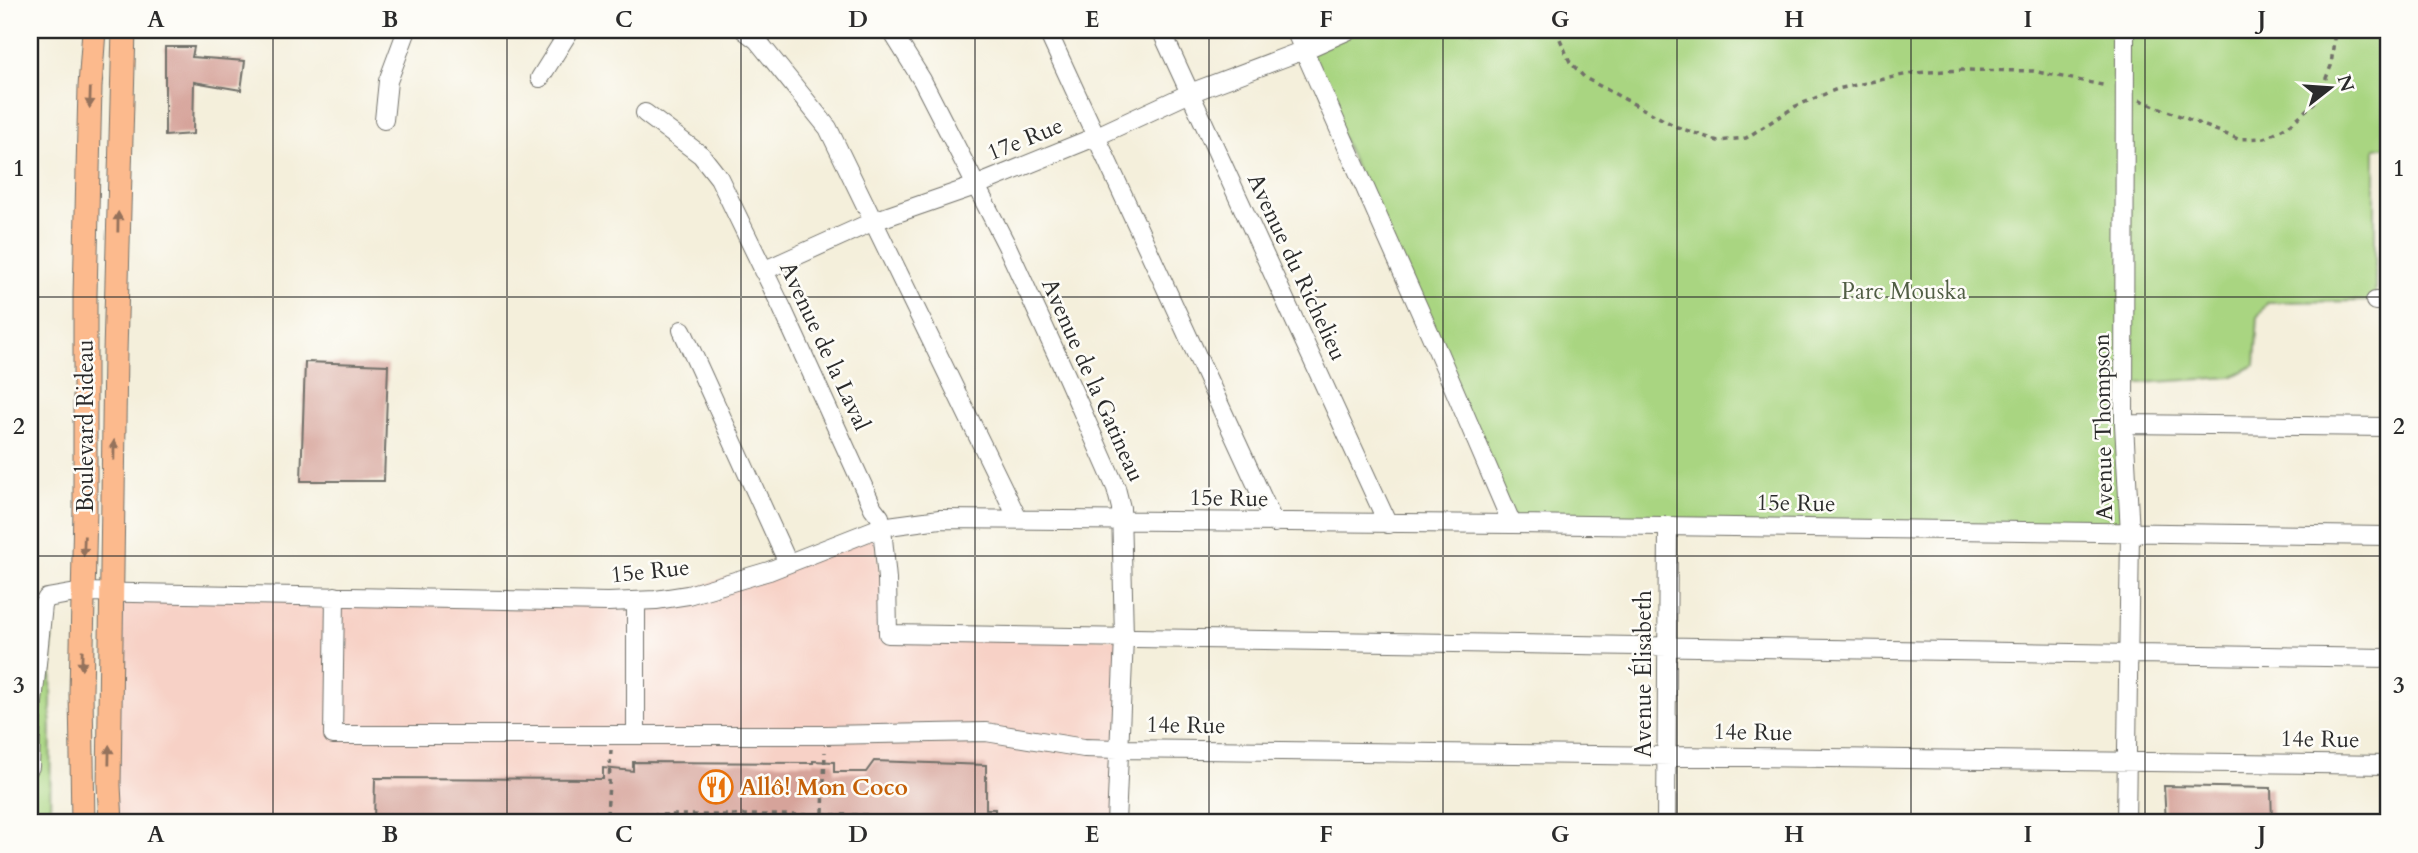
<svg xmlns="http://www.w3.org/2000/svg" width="2418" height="853" viewBox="0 0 2418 853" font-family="Cardo,serif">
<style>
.built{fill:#f7d1c6}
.green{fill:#a9d581;stroke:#6a8056;stroke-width:2}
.building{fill:#d6a39a}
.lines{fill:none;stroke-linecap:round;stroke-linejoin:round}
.minor-casing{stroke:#717069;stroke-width:20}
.major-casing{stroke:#717069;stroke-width:25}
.path{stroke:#717069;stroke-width:3.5;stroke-dasharray:5 5;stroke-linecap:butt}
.minor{stroke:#fff;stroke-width:18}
.major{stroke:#fcba8d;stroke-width:23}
.oneway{fill:#94725c}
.grid{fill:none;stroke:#2b2b2b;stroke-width:2;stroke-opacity:0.55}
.labels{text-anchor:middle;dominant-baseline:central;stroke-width:5;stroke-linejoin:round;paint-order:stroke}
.street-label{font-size:23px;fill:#2b2b2b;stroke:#fdfcf7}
.park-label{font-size:23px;fill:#515e45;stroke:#fdfcf7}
.food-label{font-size:23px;font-weight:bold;fill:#c56008;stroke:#fdfcf7;text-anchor:start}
.neatline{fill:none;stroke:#2b2b2b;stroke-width:2.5}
.grid-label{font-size:23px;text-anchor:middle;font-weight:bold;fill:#2b2b2b}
</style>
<rect width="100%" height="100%" fill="#fdfcf7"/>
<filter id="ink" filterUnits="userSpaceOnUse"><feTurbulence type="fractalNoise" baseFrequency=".0143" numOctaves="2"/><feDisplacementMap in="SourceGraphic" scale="14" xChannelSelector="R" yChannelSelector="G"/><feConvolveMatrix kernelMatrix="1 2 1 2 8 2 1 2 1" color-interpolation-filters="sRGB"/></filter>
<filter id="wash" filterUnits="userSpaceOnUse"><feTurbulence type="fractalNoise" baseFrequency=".00686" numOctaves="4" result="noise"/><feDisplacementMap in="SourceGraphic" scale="28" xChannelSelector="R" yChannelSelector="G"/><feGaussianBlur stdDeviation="1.57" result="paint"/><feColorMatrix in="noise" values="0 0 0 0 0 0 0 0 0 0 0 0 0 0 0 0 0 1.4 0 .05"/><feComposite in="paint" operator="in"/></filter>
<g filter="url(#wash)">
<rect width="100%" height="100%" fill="#f4efdb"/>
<path class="built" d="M874 531 888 634 1124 638 1116 823H111L112 592 656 600Z"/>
<path class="green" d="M1295 30H2388V146L2375 148V301L2268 302 2258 316 2255 365 2232 377 2126 384 2130 533 1512 524Z
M52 597 50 823H30V605H43Z"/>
<g id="blocks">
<path class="building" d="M165 47H194L192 57 245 61 241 90 194 82 193 134 165 136Z
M305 362 388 365 384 481H301Z
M813 761 834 762V772H866L874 761 986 765V809H995V823H374L375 778 603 779V768L633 771V762L813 763Z
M2164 786 2271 788 2272 823H2166Z"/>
</g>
</g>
<g filter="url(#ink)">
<use href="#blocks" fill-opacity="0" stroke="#717069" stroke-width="2"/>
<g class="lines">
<defs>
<path id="minor" d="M744 30 757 40 828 128 1018 519
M891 30 922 80 1007 246 1066 375 1116 488 1121 508 1124 638 1116 823
M1047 30 1274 523
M1161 30 1388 524
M1295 30 1439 354 1512 524
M2125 30 2124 424 2130 533 2126 823
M540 78 570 30
M645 113 701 155 719 178 782 308 873 508 880 517 883 538 887 579 888 634 2388 658
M384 120 388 81 407 30
M763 271 874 221 975 186 1095 137 1190 93 1304 50 1349 30
M2375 301H2388
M682 330 788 563
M2124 424 2388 427
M335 596 333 735H824L986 732 1084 748 1118 749 2388 765
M636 733V601
M30 767 32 712 43 605 47 598 82 592 608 602 656 600 688 595 769 571 881 527 940 519 1512 524 2388 536
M1666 823 1668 526"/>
<path id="major" d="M83 823 81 692 85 508V295L90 87 94 30
M111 823 109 785 115 353 124 30"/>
</defs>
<use href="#minor" class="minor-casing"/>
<use href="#major" class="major-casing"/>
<path class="path" d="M1556 30 1570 62 1585 78 1677 127 1718 141 1746 138 1796 106 1837 89 1913 73 1962 70 2033 71 2107 86
M2140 100 2238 139 2265 138 2291 124 2317 100 2331 66 2335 30
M30 371V461
M611 750 607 815H868
M823 813 825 752"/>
<use href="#minor" class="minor"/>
<use href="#major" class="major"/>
</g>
<defs><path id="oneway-solid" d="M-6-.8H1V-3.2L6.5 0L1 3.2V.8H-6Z" transform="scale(1.75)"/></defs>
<g class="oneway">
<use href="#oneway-solid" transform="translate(90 98) rotate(92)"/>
<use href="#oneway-solid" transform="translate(118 222) rotate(-89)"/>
<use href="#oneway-solid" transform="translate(114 450) rotate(-89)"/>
<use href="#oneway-solid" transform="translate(84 546) rotate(92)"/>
<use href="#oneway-solid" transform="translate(82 660) rotate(91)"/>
<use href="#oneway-solid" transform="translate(109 755) rotate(-89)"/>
</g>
</g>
<path class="grid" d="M273 30V823M507 30V823M741 30V823M975 30V823M1209 30V823M1443 30V823M1677 30V823M1911 30V823M2145 30V823M30 297H2388M30 556H2388"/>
<defs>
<symbol id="restaurant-ring" viewBox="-11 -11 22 22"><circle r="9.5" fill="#fdfcf7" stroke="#e8710a" stroke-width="1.5"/><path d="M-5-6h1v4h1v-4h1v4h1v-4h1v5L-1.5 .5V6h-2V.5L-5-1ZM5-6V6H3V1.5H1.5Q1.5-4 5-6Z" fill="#e8710a"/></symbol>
</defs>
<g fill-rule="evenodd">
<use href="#restaurant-ring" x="697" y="768" width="38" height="38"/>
</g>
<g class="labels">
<g class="street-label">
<text transform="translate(1025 139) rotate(-22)">17e Rue</text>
<text transform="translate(1297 267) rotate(65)">Avenue du Richelieu</text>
<text transform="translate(825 346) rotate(65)">Avenue de la Laval</text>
<text transform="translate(1093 380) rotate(66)">Avenue de la Gatineau</text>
<text transform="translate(85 426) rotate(-90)">Boulevard Rideau</text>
<text transform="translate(2103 427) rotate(-91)">Avenue Thompson</text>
<text transform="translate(1229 498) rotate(1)">15e Rue</text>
<text transform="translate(1796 503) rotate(1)">15e Rue</text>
<text transform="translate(650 571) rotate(-6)">15e Rue</text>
<text transform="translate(1643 674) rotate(-90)">Avenue Élisabeth</text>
<text transform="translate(1186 725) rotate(1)">14e Rue</text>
<text transform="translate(1753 732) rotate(1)">14e Rue</text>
<text transform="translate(2320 739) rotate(1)">14e Rue</text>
</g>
<g class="park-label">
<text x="1904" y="291">Parc Mouska</text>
</g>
<g class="food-label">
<text x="740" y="787">Allô! Mon Coco</text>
</g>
</g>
<rect width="2418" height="853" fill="none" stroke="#fdfcf7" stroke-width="77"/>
<g transform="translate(2330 88) rotate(73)" stroke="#fdfcf7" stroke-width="5" paint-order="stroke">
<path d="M0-5L12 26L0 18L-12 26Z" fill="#2b2b2b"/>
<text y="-10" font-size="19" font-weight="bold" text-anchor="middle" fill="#2b2b2b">N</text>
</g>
<rect x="38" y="38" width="2342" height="776" class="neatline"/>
<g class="grid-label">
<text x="156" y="27">A</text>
<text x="390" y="27">B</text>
<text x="624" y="27">C</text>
<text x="858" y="27">D</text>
<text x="1092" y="27">E</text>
<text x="1326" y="27">F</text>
<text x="1560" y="27">G</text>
<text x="1794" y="27">H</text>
<text x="2028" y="27">I</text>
<text x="2262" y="27">J</text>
<text x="19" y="176">1</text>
<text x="2399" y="176">1</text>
<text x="19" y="434">2</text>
<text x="2399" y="434">2</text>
<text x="19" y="693">3</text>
<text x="2399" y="693">3</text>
<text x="156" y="842">A</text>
<text x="390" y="842">B</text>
<text x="624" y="842">C</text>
<text x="858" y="842">D</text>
<text x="1092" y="842">E</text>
<text x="1326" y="842">F</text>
<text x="1560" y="842">G</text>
<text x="1794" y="842">H</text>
<text x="2028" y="842">I</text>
<text x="2262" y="842">J</text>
</g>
</svg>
